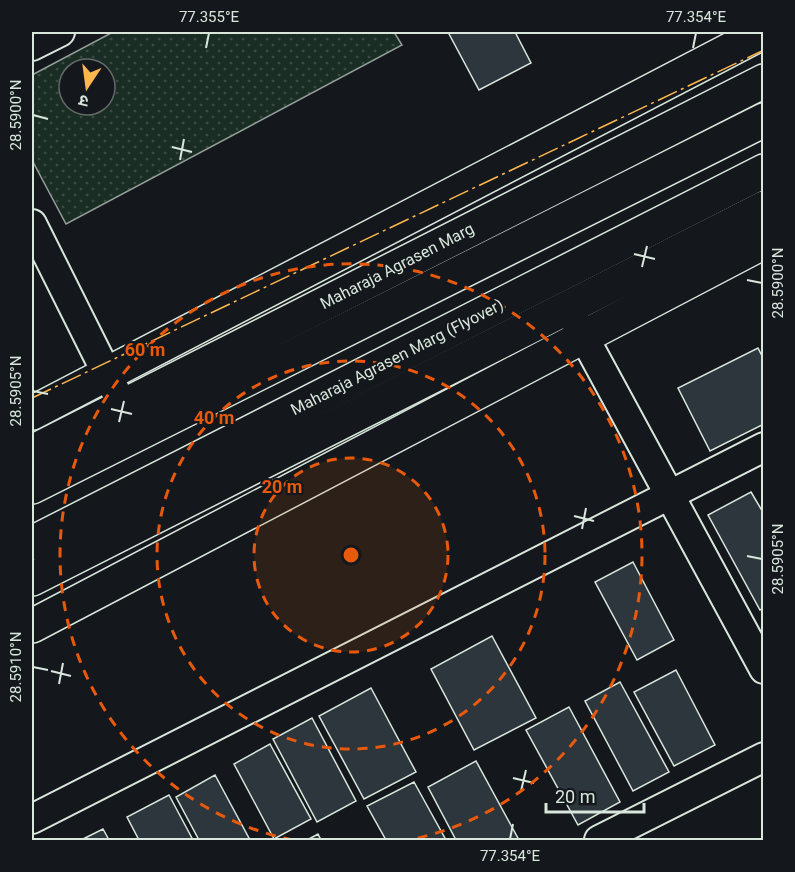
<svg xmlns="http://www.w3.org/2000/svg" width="795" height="872" viewBox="0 0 795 872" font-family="Roboto,'Noto Sans Devanagari',sans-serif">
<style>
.park{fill:url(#park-dots);stroke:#939e99;stroke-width:1.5;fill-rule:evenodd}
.building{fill:#2c363c;stroke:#d8e6dc;stroke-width:1.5}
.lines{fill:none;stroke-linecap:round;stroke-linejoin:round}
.minor-casing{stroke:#d8e6dc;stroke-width:32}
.tertiary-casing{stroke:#d8e6dc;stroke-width:36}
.secondary-casing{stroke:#d8e6dc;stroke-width:36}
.primary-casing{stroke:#d8e6dc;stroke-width:36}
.minor{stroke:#14181c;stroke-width:28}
.tertiary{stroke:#14181c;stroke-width:33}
.secondary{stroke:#14181c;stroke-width:33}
.primary{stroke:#14181c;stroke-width:33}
.power{stroke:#ffb74d;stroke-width:1.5;stroke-dasharray:21 4.5 3 4.5;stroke-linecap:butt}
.ticks{fill:none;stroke:#d8e6dc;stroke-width:2}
.ring{fill:none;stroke:#e8590c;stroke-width:3;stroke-dasharray:10 8}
.labels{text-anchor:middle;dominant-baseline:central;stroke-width:4.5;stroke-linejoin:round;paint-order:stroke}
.street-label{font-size:16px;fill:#d8e6dc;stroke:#14181c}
.centre{fill:#e8590c;stroke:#14181c;stroke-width:3}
.ring-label{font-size:18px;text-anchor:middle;font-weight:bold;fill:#e8590c;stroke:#14181c;stroke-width:4.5;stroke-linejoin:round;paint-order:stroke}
.neatline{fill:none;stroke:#d8e6dc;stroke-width:2}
.ticks-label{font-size:15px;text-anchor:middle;fill:#d8e6dc}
</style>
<defs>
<pattern id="park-dots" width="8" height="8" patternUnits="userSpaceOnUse" patternTransform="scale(1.5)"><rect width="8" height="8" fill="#1a2d24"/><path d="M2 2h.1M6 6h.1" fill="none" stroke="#3b4b43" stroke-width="1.8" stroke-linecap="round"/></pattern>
</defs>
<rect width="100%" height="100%" fill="#14181c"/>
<path class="park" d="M113 32H394L402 45 66 224 32 160V75ZM69 69H105V105H69Z"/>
<path class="building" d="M448 32H515L531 63 479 90Z
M758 348 764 360V424L710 451 678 388Z
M751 492 764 514V608L760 610 708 515Z
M633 562 674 640 637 660 595 582Z
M492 636 536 718 474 750 431 669Z
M676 670 715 745 674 766 634 692Z
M620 682 669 772 633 791 585 701Z
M371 688 416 772 364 799 319 716Z
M569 707 620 802 578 825 526 730Z
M312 718 356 801 317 822 273 739Z
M270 744 311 819 274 839 234 764Z
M476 761 519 840H456L428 787Z
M215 775 250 840H199L176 797Z
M414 782 446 840H386L367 806Z
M169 795 193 840H139L127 817Z
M103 829 109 840H81Z
M318 834 321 840H307Z"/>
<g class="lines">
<defs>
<path id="minor" d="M32 46 60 32
M32 224 123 406
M573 317 764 669
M32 819 764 447
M599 840 764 757"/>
<path id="tertiary" d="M32 413 764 32
M32 626 764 242"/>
<path id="secondary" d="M32 452 764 81
M32 579 764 208"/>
<path id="primary" d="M32 487 764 120
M32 543 764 171"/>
</defs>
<use href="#minor" class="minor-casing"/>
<use href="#tertiary" class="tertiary-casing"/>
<use href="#secondary" class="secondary-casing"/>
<use href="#primary" class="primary-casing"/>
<use href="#minor" class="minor"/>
<use href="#tertiary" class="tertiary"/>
<use href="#secondary" class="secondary"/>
<use href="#primary" class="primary"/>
<path class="power" d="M32 398 764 50"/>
</g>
<path class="ticks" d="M206 48 209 33M693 48 696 33M33 115 48 119M172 147 192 152M180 160 184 139M634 254 655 259M642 267 647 246M747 280 762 283M33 391 48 394M111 409 132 414M119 422 124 401M574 516 594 521M582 529 586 508M747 556 762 559M33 667 48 670M51 671 71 676M59 684 63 663M513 778 534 783M521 791 526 770M510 839 513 824"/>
<circle cx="351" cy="555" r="97" fill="#e8590c" fill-opacity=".12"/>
<g class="ring">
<circle cx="351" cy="555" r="97"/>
<circle cx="351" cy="555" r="194"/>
<path d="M293 840A291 291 0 1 1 409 840"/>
</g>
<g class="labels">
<g class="street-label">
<text transform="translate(397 266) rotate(-27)">Maharaja Agrasen Marg</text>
<text transform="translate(397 357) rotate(-27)">Maharaja Agrasen Marg (Flyover)</text>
</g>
</g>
<circle cx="351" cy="555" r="9" class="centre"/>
<g class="ring-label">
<text x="145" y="356">60 m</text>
<text x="214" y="424">40 m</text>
<text x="282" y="493">20 m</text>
</g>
<rect width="795" height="872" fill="none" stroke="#14181c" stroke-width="66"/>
<g transform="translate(87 87) rotate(193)"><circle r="28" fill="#14181c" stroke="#626a69" stroke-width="1.5"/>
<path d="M0-4.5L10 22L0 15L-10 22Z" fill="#ffb74d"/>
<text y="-9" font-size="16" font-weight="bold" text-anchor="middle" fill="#d8e6dc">उ</text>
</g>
<path d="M546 803v9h98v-9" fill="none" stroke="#d8e6dc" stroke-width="3"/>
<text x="555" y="803" font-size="18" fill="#d8e6dc" stroke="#14181c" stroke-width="4.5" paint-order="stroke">20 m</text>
<rect x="33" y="33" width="729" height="806" class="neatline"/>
<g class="ticks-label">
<text x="209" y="22">77.355°E</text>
<text x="696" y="22">77.354°E</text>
<text transform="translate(16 115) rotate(-90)" y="5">28.5900°N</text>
<text transform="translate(778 283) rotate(-90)" y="5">28.5900°N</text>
<text transform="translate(16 391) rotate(-90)" y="5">28.5905°N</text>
<text transform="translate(778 559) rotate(-90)" y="5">28.5905°N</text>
<text transform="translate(16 667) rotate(-90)" y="5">28.5910°N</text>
<text x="510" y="861">77.354°E</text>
</g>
</svg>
